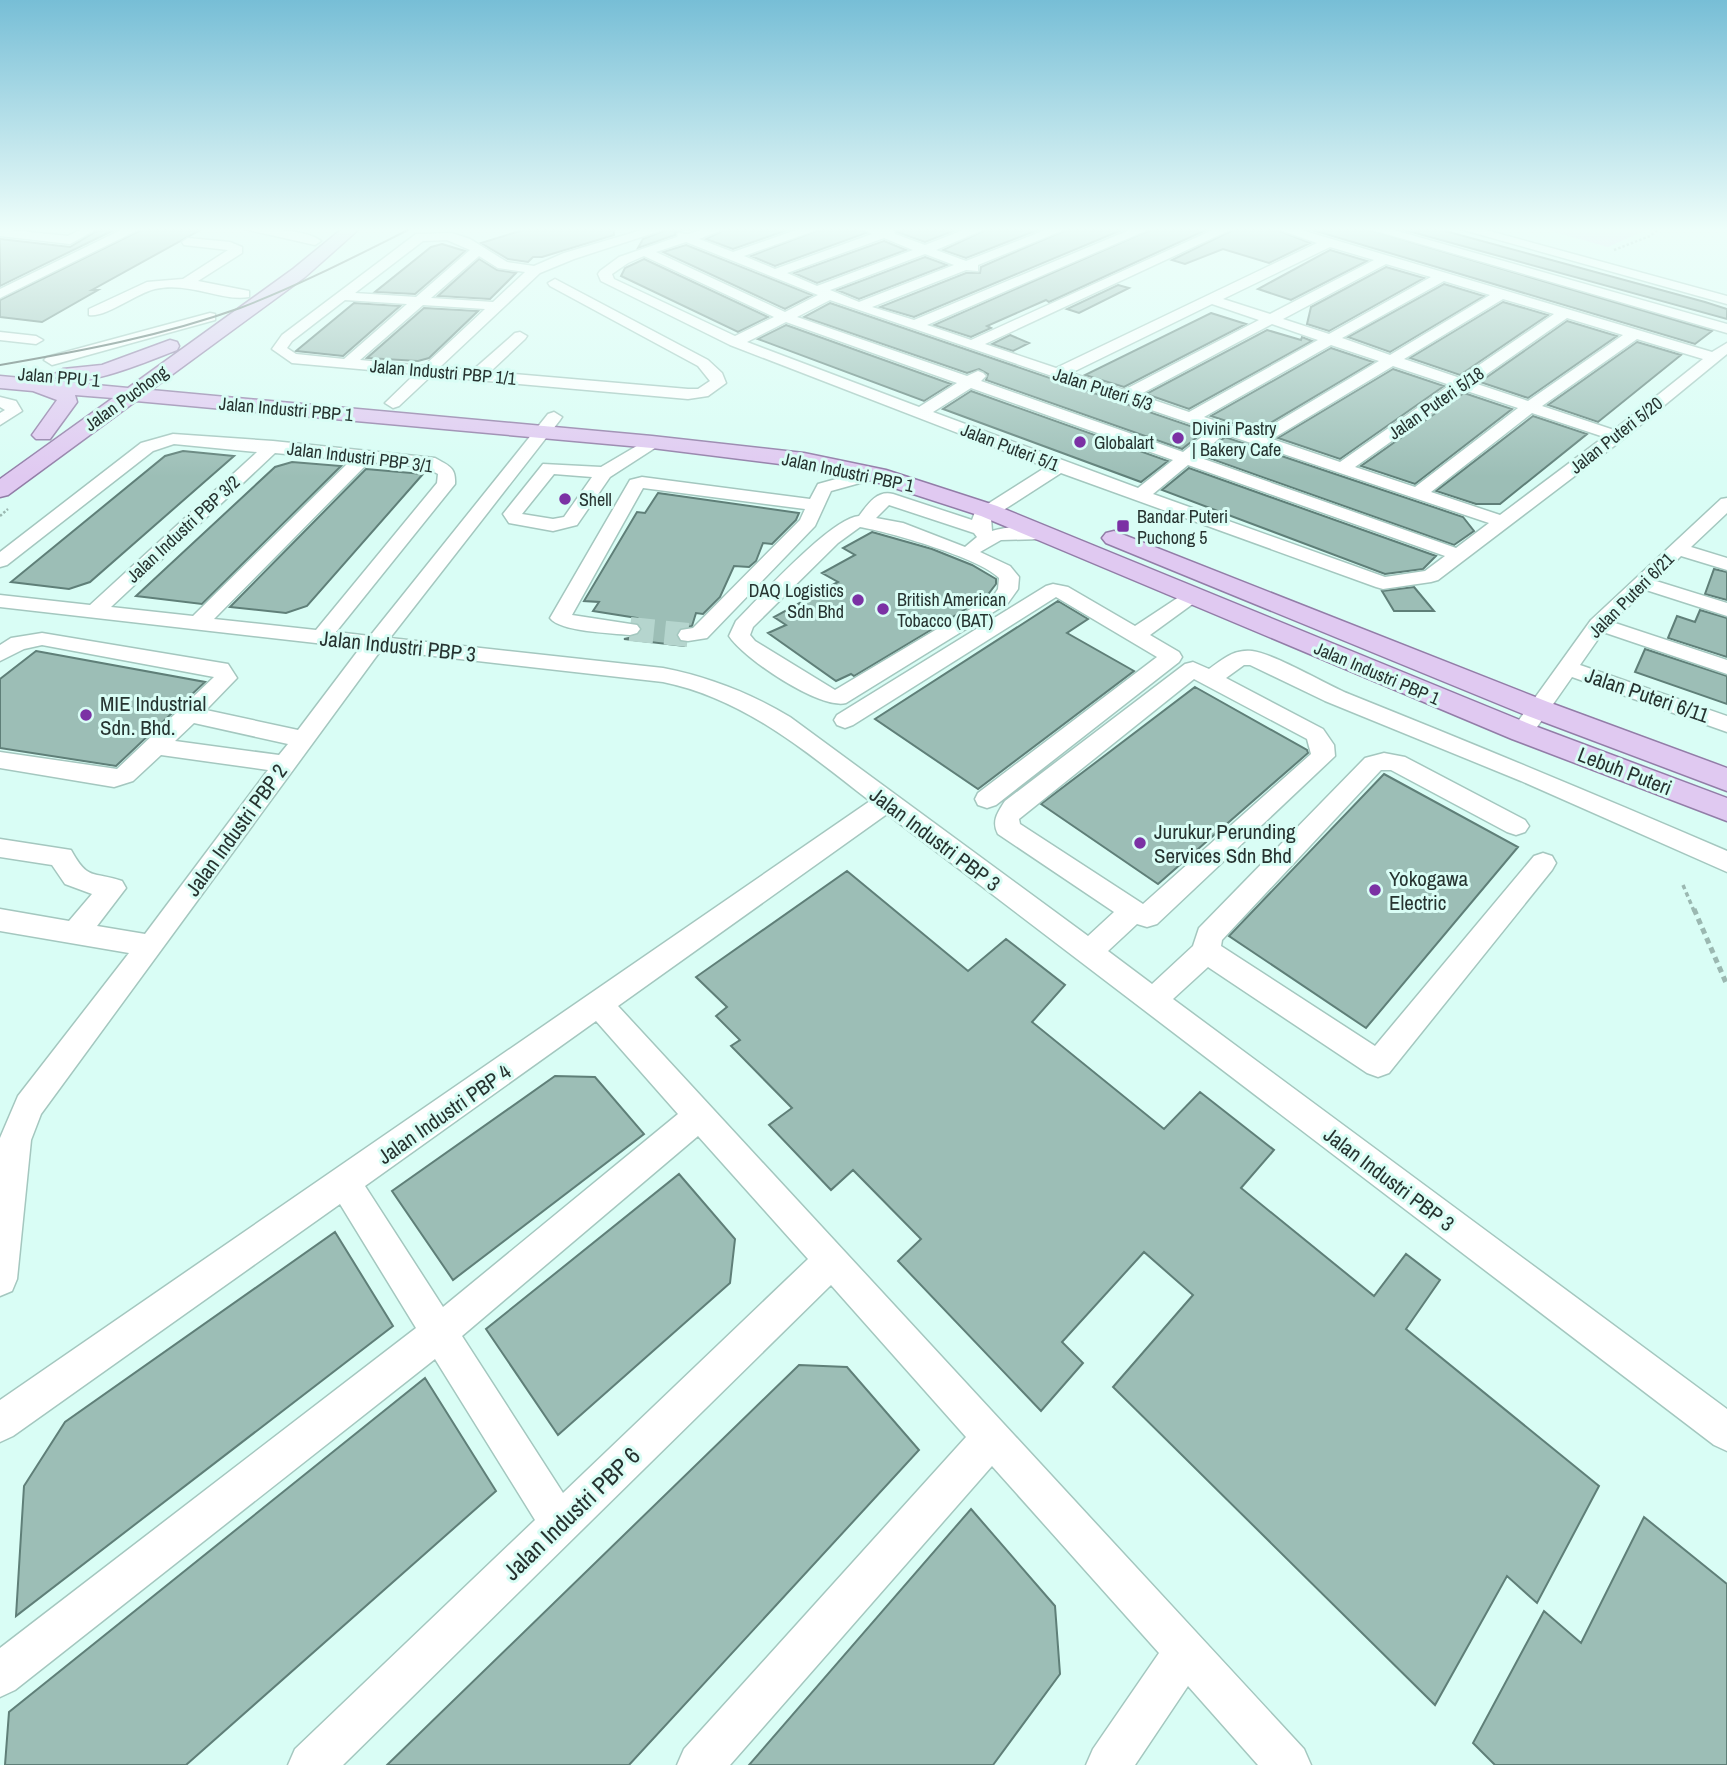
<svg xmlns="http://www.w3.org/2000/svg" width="1727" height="1765" viewBox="0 0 1727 1765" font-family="'Archivo Narrow',sans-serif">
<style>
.green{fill:#e6cff7}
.building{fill:#9cbeb6;stroke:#5f7f78;stroke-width:2}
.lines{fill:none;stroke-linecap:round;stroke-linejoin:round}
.minor-tunnel{stroke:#b5d5ce;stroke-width:24;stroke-dasharray:24 11;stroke-linecap:butt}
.minor-casing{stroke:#a4c7bf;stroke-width:3}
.major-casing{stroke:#927da7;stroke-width:3}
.path-far2{stroke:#9bb8b1;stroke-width:2.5;stroke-dasharray:2.5 2;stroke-linecap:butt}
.path-far1{stroke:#9bb8b1;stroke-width:3.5;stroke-dasharray:4.5 3.5;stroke-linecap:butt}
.path{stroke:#9bb8b1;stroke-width:5;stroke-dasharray:6 4.5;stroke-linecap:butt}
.minor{fill:#fff;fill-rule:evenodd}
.major{fill:#e0c9f1;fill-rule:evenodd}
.tram{stroke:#576a66;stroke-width:2}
.poi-dot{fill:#7b31a4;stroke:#d9fdf5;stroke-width:2.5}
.labels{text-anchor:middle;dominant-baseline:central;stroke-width:6;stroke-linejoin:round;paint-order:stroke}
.far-street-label{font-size:18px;fill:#263330;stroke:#d9fdf5}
.far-poi-label{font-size:18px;fill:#263330;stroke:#d9fdf5;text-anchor:start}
.street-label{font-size:21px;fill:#263330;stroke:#d9fdf5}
.poi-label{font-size:21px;fill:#263330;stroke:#d9fdf5;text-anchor:start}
.near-street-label{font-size:24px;fill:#263330;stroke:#d9fdf5}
</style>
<rect width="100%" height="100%" fill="#d9fdf5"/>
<path class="green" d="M1544 229H1648L1608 247Z"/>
<path class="building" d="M100 229H116L0 286V239L70 247Z
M143 229H202L92 290H98L42 322 0 317V300Z
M526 229H614V235L542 257H533L528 262 508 259 481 243Z
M668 229H694L676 231 675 235 638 248 643 239Z
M726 229H790L733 249 706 239Z
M821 229H861L866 233 775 266 751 256Z
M897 229H958L925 242 897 232Z
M987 229H1040L966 258 943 250Z
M1068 229H1124L914 317 880 307 966 273H980L981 267Z
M1152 229H1208L1049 302 1046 300 987 326 991 328 971 337 934 325Z
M1235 229H1275L1310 243 1269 263 1223 249 1185 264 1172 260Z
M1309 229H1367L1712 331 1695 344Z
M1401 229H1438L1705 302 1727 309V319Z
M884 241 906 250 817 283 794 273Z
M442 244 465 251 415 294 375 292 431 247Z
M686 245 812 295 785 309 663 252Z
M1330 250 1367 261 1291 300 1258 289Z
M925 257 947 265 859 299 837 290Z
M479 259 497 270 516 273 490 299 438 296Z
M644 259 768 317 738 332 621 276 625 268Z
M1386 267 1424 278 1329 331 1307 324 1311 307Z
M1444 284 1484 296 1390 352 1348 337Z
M1118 285 1129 288 1079 313 1067 309Z
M1503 302 1548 315 1460 375 1410 358Z
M354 303 400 306 343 356 296 351Z
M830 303 1205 431 1182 449 986 380 988 374 979 369 967 373 804 317Z
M424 308 478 311 429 358 418 361 367 358Z
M1211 313 1246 324 1124 387 1085 375Z
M1567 321 1617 336 1528 398 1480 382Z
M786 325 951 384 924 401 758 339Z
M1267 330 1301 340 1302 337 1312 341 1189 409 1146 394Z
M1010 335 1029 343 1013 351 992 344Z
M1637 342 1681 355 1598 422 1548 405Z
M1331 348 1373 362 1257 431 1211 416Z
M1393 369 1444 386 1340 459 1278 438Z
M971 391 1168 461 1141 482 943 409Z
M1464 393 1512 409 1415 484 1361 466Z
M1533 416 1587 434 1500 504H1476L1436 491Z
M1225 437 1463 517 1474 531 1454 545 1203 456Z
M183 451 234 456 90 582 69 589 11 582 165 456Z
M292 462 341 466 202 604 136 596 275 467Z
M1189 468 1436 556 1423 569 1385 574 1162 490Z
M366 469 423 474 307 606 286 613 230 607Z
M658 493 799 513 796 520 772 544 763 543 756 561 749 567 734 566 720 597 703 614 696 613 692 626 679 629 676 636 679 641 685 643 684 646 624 639 638 636 642 631 639 623 634 622 637 618 593 611 599 602 584 601 637 512 645 513Z
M872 532 932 549 972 565 996 579V584L986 597 854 676 851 674 836 681 768 633 786 625 774 617 838 582 822 573 855 555 843 548Z
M1714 569 1727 572V600L1705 594Z
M1414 587 1434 611H1394L1382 591Z
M1058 601 1088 619 1067 633 1134 671 978 789 875 719Z
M1700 610 1727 618V657L1668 638 1677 616 1695 622Z
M1645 649 1727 676V704L1635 672Z
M36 651 205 682 116 766 0 748V679Z
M1195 687 1307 750 1308 753 1158 884 1041 804Z
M1384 774 1518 847 1366 1028 1229 936Z
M847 871 968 971 1006 939 1065 985 1032 1022 1164 1129 1200 1092 1274 1150 1241 1188 1374 1296 1406 1254 1440 1280 1406 1329 1599 1486 1537 1603 1507 1576 1435 1705 1113 1387 1193 1295 1144 1252 1062 1342 1083 1363 1041 1411 898 1261 921 1239 853 1170 831 1190 769 1125 792 1108 731 1046 740 1040 716 1016 727 1007 696 977Z
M555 1076 595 1077 644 1134 453 1280 392 1191Z
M679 1174 735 1239 730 1283 558 1435 486 1329Z
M335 1232 393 1326 16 1616 24 1486 65 1422Z
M799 1365 847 1367 919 1450 629 1765H387Z
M425 1378 496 1491 186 1765H5L9 1712Z
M971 1509 1055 1606 1060 1674 993 1765H749Z
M1644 1517 1727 1584V1765H1495L1473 1743 1544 1611 1581 1643Z"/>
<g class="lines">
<path class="minor-tunnel" d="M630 629 688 635"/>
<defs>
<path id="minor" d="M0 229 68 236 81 229H97L70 244 0 236Z
M123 229H140L0 298V289Z
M244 229C264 229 306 229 321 241L315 245Z
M645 229H666L574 259 540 273 440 367 473 370 515 333 520 332 527 336 525 339 490 372 688 389H698L710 381 698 366 550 286 548 283 555 279 708 360 722 373 726 383 708 396 688 399 431 376 399 406 393 408 385 403 415 374 292 363 272 349 282 335 416 234 452 233 470 239 507 262 534 266 564 253ZM447 240 470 250 416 297 355 293 423 241ZM479 256 498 268 525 272 493 302 431 298ZM345 300 407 304 344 359 296 354 287 348 292 341ZM423 305 485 309 424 366 360 360Z
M704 229H724L699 239 733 252 799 229H819L744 256 775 269 872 234 864 229H894L895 234 925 245 966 229H985L936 250 966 261 1048 229H1066L978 265V271L966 270 872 307 914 320 1132 229H1150L927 325 971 340 1215 229H1232L985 344 1056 368 1317 243 1277 229H1298L1712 352 1727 343V354L1622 440 1438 580 1431 582 1383 589 1376 587 1061 473 991 518 992 531C1008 527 1040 521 1051 533L1042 539 1001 540 980 552 1010 566 1019 577 1018 589 1008 603 846 703C820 710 743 658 729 636L736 621C759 598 831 518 859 516 868 504 877 490 893 494L972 520 975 512 1046 467 730 345 601 281 598 274 600 271 619 257 677 237 678 233 688 234ZM884 238 913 250 817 286 787 273ZM686 242 818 295 785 312 656 252ZM1330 247 1374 260 1270 314 1223 299ZM925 254 954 265 859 302 830 290ZM644 256 774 317 735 336 614 279 612 274 628 263ZM1386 264 1431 277 1329 334 1283 319ZM1444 281 1490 295 1390 355 1342 338ZM1503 299 1554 314 1460 378 1404 359ZM830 300 1210 430 1183 452 981 381 986 376 983 373 978 371 967 376 797 317ZM1212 304 1259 320 1124 390 1071 373ZM1567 318 1623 335 1528 401 1474 383ZM786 322 957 383 919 407 747 342ZM1272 324 1318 340 1189 412 1139 395ZM1637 339 1703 359 1614 430 1542 406ZM1331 345 1379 361 1257 434 1204 417ZM1393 366 1450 385 1340 462 1272 439ZM971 388 1173 460 1138 488 933 412ZM1464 390 1518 408 1415 487 1355 467ZM1532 413 1604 437 1500 515 1431 492ZM1224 434 1489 523 1456 548 1198 457ZM1188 465 1445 556 1425 571 1385 577 1153 494ZM889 505 974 533 977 537 965 547 903 523 876 518ZM860 527C889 532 980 558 999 578L998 589 994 595 835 690 755 641 750 635 753 627 838 543Z
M1369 229H1390L1727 324V333Z
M1460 229H1482L1727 296V304Z
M188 238 230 242 242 247V253L198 281 249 291V297C223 302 188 281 155 289 137 293 105 318 89 315V309L147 282 183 279 228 250 184 245 182 242Z
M210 313 215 314V320L52 365 44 360 47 357Z
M0 332 36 336 43 340 36 344 0 340Z
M0 397 16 401 22 411 0 425V413L5 410 0 407Z
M554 412 562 417 560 420 390 638 663 668C709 677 750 693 790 717L1088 936 1114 912 998 834C991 821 998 812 1005 801L1185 664 1193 662 1209 669C1223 659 1234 649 1252 651 1275 654 1325 684 1349 694 1476 745 1602 797 1727 851V872L1521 781 1325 701 1250 665H1244L1226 678 1323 729 1334 745 1335 756 1157 924 1147 927 1137 924 1108 951 1152 984 1193 946 1199 928 1365 758 1384 753 1405 757 1525 820 1529 826 1525 832 1516 835 1507 832 1391 770H1381L1222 940 1221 946 1375 1046 1534 856 1543 853 1552 856 1556 863 1552 870 1389 1073 1378 1077 1367 1073 1208 967 1173 999 1727 1409V1451L1714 1445 887 814 618 1006 1304 1749 1311 1765H1258L1188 1686 1135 1765H1086L1093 1749 1159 1653 992 1466 730 1765H677L684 1749 966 1437 831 1285 343 1765H288L295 1749 535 1520 435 1359 15 1690 0 1697V1648L416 1328 340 1204 13 1436 0 1442V1400L870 801C805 751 745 699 663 682L381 650 41 1114 31 1140 17 1279 12 1291 0 1296V1138L18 1096 129 953 0 931V909L69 921 92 894 65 884 52 865 0 857V839L71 850C88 881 92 871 122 881L126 888 97 926 145 934 268 770 161 755 133 781 114 787 0 768V752L117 769 214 677 42 645 24 649 0 661V645L11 638 42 633 228 664 237 678 206 710 298 730 360 648 0 607V595L90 605 257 452 174 444 153 451 7 565 0 567V552L141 443 173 434 273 441 435 458C449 466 456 467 455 484L336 632 370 636 548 414ZM275 453 351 460 193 616 111 607ZM369 462 425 467 438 474 437 483 316 630 214 619ZM1194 679 1307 739 1311 754 1143 904 1020 824 1019 819ZM194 723 288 744 279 755 175 741ZM596 1021 678 1114 443 1307 365 1186ZM698 1136 808 1259 563 1493 462 1336Z
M652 437 660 442 658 446 610 477 577 525 553 531 509 523 503 514 543 464 601 467ZM554 474 592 477 564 517 553 519 522 514Z
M872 469 881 474 878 478 831 491 815 526 707 638 688 641 681 640 678 635 681 630 693 628 800 520 805 509 643 488 572 615 637 625 640 629 637 633 630 635C612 633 560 632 550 618L630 480 642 477 810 499 818 484Z
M1727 498V513L1691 547 1727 558V570L1681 556 1656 581 1727 603V616L1646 590 1612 622 1727 660V674L1603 632 1580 665 1727 716V732L1572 677 1530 737 1522 740 1514 737 1510 732 1514 727 1591 620 1721 499Z
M1053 584 1068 587 1135 626 1188 591H1202L1205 595 1150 635 1179 652 1182 657 1179 662 996 805 987 808 978 805 975 799 978 793 1157 657 1056 597 853 725 845 728 837 725 834 720 837 715 1046 586Z"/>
<path id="major" d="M342 229H359L305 277 151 390 652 436 804 453 886 470 997 506 1532 725 1727 798V821L1512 739 981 516 873 481 804 467 652 448 136 401 8 495 0 497V479L113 398 75 395 77 402 50 439H36L32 435 57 400 33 391 0 388V376L128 388 293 269Z
M170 340 177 342 179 346 177 350C155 358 70 396 53 375L63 369 102 365Z
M1114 531 1548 702 1727 768V791L1528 716 1106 543 1102 538 1106 533Z"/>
</defs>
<use href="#minor" class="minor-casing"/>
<use href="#major" class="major-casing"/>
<path class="path-far2" d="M1614 250 1650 236 1659 229
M0 516 8 509"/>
<path class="path-far1" d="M1683 885 1694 911"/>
<path class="path" d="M1694 909 1727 985"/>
<use href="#minor" class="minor"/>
<use href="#major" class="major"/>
<path class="tram" d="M0 365C81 351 162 336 240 308 298 286 354 257 410 229"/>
</g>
<linearGradient id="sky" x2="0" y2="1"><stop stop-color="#77bed6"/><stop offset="0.48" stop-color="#eefefa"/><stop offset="1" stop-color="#eefefa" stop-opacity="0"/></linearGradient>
<rect width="1727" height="477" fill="url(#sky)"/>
<g class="poi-dot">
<circle cx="1178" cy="438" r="7"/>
<circle cx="1080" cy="442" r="7"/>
<circle cx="565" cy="499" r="7"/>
<rect x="1116" y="519" width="14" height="14" rx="3.5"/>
<circle cx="858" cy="600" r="7"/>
<circle cx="883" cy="609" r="7"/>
<circle cx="86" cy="715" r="7"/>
<circle cx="1140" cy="843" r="7"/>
<circle cx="1375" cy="890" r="7"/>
</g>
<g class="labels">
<g class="far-street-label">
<text transform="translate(443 372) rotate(5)">Jalan Industri PBP 1/1</text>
<text transform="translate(59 377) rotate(5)">Jalan PPU 1</text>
<text transform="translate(1103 389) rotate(18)">Jalan Puteri 5/3</text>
<text transform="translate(126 398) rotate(-36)">Jalan Puchong</text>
<text transform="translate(1436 403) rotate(-35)">Jalan Puteri 5/18</text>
<text transform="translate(286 409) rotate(5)">Jalan Industri PBP 1</text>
<text transform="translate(1616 435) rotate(-38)">Jalan Puteri 5/20</text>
<text transform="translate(1010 447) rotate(21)">Jalan Puteri 5/1</text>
<text transform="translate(360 457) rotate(7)">Jalan Industri PBP 3/1</text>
<text transform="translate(848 472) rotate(12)">Jalan Industri PBP 1</text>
<text transform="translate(183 529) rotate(-43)">Jalan Industri PBP 3/2</text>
<text transform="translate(1631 595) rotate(-45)">Jalan Puteri 6/21</text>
<text transform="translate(1377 673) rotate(23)">Jalan Industri PBP 1</text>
</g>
<g class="far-poi-label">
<text x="1192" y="428">Divini Pastry<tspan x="1192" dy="21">| Bakery Cafe</tspan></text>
<text x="1094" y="442">Globalart</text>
<text x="579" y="499">Shell</text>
<text x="1137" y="516">Bandar Puteri<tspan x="1137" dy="21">Puchong 5</tspan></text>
<text x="844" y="590" text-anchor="end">DAQ Logistics<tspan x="844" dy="21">Sdn Bhd</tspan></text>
<text x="897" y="599">British American<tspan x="897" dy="21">Tobacco (BAT)</tspan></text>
</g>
<g class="street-label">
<text transform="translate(398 646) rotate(6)">Jalan Industri PBP 3</text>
<text transform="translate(1647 695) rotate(19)">Jalan Puteri 6/11</text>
<text transform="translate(1625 771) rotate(21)">Lebuh Puteri</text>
<text transform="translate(236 830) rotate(-54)">Jalan Industri PBP 2</text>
<text transform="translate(935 839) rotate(37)">Jalan Industri PBP 3</text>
<text transform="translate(444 1114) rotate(-35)">Jalan Industri PBP 4</text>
<text transform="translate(1389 1179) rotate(37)">Jalan Industri PBP 3</text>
</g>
<g class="poi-label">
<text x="100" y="703">MIE Industrial<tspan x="100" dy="24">Sdn. Bhd.</tspan></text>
<text x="1154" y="831">Jurukur Perunding<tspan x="1154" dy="24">Services Sdn Bhd</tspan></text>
<text x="1389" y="878">Yokogawa<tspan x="1389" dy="24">Electric</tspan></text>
</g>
<g class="near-street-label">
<text transform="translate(571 1513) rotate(-44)">Jalan Industri PBP 6</text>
</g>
</g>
</svg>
